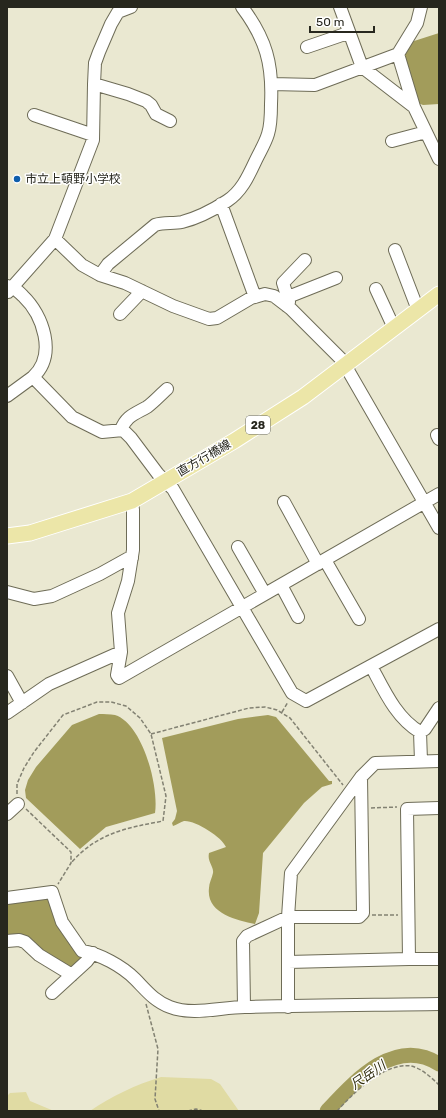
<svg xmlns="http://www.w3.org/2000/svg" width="446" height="1118" viewBox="0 0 446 1118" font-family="Rubik,'Noto Sans JP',sans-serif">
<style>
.green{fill:#e0dba3}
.water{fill:#a29c5b}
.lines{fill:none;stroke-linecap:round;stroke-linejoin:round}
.river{stroke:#a29c5b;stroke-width:15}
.minor-casing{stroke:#6e6c57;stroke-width:14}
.major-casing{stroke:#fff;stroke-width:17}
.path{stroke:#828172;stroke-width:1.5;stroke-dasharray:4 2;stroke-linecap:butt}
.minor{stroke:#fff;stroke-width:12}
.major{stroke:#ece6a8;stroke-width:15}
.poi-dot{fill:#0e5dac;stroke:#fff;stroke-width:1.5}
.labels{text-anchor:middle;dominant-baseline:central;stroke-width:3;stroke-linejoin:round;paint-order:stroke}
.shield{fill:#fff;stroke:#686862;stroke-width:1}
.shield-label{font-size:11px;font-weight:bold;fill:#27271e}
.poi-label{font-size:12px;fill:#27271e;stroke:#fff;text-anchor:start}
.street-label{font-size:12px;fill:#27271e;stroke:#fff}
.water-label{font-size:13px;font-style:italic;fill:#2f2c0e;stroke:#fff}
</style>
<rect width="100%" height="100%" fill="#eae8d1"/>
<path class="green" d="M161 1077 211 1079 220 1084 239 1111H90C112 1096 135 1085 161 1077Z
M26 1092 30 1101 54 1111H7V1096L10 1093Z"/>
<path class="water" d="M439 33V104L423 105 418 103 402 54 411 42Z
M99 714C104 714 110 714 115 715 143 724 159 787 155 813L106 827 80 849 26 798 25 790 28 780 36 767 72 725Z
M268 715 276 717 329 781H332V784L322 787 304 803 263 853 259 913 255 924C236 920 206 913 209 888 209 883 212 878 213 873 214 866 207 862 209 853L226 847C222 837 195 820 184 821 181 822 176 825 173 826L172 823 175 819 177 811 162 738 238 719Z
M45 895 51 899 83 957 72 969 7 939V901Z"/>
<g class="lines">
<path class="river" d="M327 1111C355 1081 395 1036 439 1064"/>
<defs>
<path id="minor" d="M340 7 362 67 414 107 439 159
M307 47 348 33
M398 54 414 107
M94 84 128 94 146 101 151 105 156 114 170 121
M272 84 315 85 398 54 417 23 421 7
M34 115 93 135
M392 141 426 132
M221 204 255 297
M55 239 82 265 100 275 125 283 173 306 209 319 217 318 251 298 265 294 274 296 291 309 347 365 349 372 439 528
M395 250 418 310
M100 275 108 264 155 225C164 222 173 224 182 222 198 218 213 210 227 201 241 192 248 177 255 162 259 153 265 144 268 134 271 125 271 114 271 104 273 64 266 39 242 7
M7 286C14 287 18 291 23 296 43 315 57 355 33 377L72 417 102 432 123 430 131 438 158 474 173 489 292 693 306 701 439 629
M376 289 394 328
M8 292 55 239 93 140 94 84 95 63 99 52 111 24 118 12 131 7
M288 297 336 278
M287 306 289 302 283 283 305 260
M120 314 142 291
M7 396 33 377
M121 430C126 416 135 414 147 407 154 402 160 395 167 389
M437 435 439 439
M132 501 133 510V550L128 581 118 613 121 652 117 675 119 678 439 494
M284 502 318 564
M238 547 265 594
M325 560 359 619
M281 585 298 617
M7 592 34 599 52 596 100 574 127 559 132 558
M371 666C384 690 396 718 420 732
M7 676 22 703
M7 713 49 684 121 652
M420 732 425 729 439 708
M420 732 421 761
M7 814 18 804
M7 898 52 892 62 922 82 951C100 954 122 966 135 979 146 990 154 1001 170 1007 193 1016 221 1007 245 1007 310 1005 374 1005 439 1004
M7 941 19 940 25 942 39 955 72 975
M409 959H439
M288 962 409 959 407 809 439 808
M52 993 87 961 93 953
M244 1007 243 941 247 936 288 917H359L363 913 361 777
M288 1007V917L291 873 361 777 375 763 439 761"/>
<path id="major" d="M7 536 30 533 132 501 234 441 303 397 439 294"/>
</defs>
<use href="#minor" class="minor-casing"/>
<use href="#major" class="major-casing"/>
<path class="path" d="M282 712 288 702
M151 734 249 708 265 707 277 710 290 718 343 785
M17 794V784L24 768 34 752 63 715 97 702H111L126 706 140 718 151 734 166 796 163 821C126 828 97 833 71 863
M371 808 397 807
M26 809 71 852V863L58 884
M372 915H398
M146 1004 158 1049 155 1099 159 1111
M188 1111 196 1109 203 1111
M337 1111C353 1093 385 1062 411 1066 421 1068 432 1078 439 1085"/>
<use href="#minor" class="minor"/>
<use href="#major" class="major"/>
</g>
<circle class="poi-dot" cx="17" cy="179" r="4"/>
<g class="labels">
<rect class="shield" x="246" y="416" width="24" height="18" rx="3"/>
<g class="shield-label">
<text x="258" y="425">28</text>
</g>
<g class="poi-label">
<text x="25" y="179">市立上頓野小学校</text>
</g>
<g class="street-label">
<text transform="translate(204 458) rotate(-30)">直方行橋線</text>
</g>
<g class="water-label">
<text transform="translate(368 1075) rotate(-35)">尺岳川</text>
</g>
</g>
<rect width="446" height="1118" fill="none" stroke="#27271e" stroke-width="16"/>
<path d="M310 26v6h64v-6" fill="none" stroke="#27271e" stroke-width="2"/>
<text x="316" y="26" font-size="12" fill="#27271e" stroke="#ffffff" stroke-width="3" paint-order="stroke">50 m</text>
</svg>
